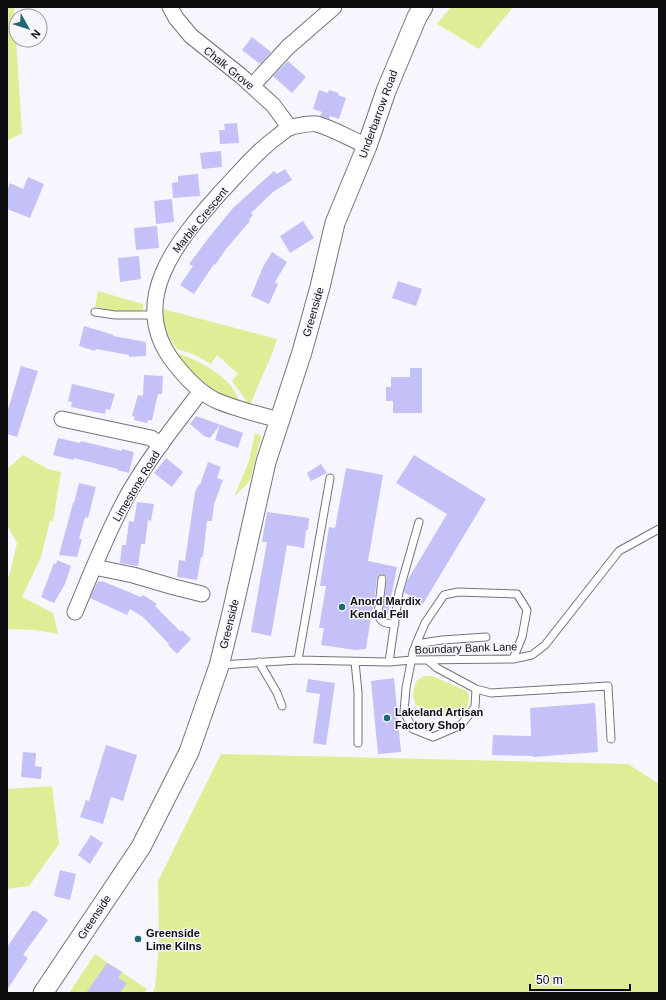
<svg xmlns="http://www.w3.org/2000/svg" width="666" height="1000" font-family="Helvetica,sans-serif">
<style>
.green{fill:#dfed96}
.building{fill:#c3c1f8}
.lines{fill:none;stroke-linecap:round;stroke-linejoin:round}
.service-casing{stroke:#75737b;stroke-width:9}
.minor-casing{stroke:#75737b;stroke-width:17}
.tertiary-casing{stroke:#75737b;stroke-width:21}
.service{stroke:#fff;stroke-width:7}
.minor{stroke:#fff;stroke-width:15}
.tertiary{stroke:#fff;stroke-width:19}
.poi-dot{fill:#1e6774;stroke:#f7f6ff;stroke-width:1.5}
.labels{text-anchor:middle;stroke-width:3;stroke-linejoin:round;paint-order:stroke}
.street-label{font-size:11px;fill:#0e0d10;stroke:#f7f6ff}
.poi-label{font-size:11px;font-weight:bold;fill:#0e0d10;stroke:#f7f6ff;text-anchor:start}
</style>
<rect width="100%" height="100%" fill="#f7f6ff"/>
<path class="green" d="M 7,7 L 14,7 L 22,133 L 7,141 Z
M 451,7 L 513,7 L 479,49 L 437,24 Z
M 98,291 L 143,304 L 143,310 C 128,313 109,312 95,306 Z
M 163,309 L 277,339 C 270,363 258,383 250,406 L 248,406 L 248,403 L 232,381 L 238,374 L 217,355 L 211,364 L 193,354 L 177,349 L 175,347 C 168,335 160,322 163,309 Z
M 180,354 C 200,361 235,379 239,402 L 221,395 L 198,381 L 176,355 Z
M 255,433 L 260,435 L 261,437 L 251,477 L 248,483 L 234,497 L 249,461 Z
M 23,455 L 48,469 L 61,472 L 53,521 L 50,521 L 41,557 L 22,597 L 53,613 L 58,634 L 34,630 L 7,629 L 7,576 L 9,577 L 17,543 L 7,525 L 7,469 Z
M 424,676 L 432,676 L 467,691 C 472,698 467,706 465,713 C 445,722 433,714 416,705 C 411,694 413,690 417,680 Z
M 221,754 L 628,764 L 659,784 L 659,993 L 152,993 L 155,988 L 159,945 L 158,881 Z
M 52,786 L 59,844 L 29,886 L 7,889 L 7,789 Z
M 95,954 L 147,989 L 144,993 L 69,993 Z"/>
<path class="building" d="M 252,37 L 271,52 L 260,64 L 242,50 Z
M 288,61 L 306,77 L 292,93 L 273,76 Z
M 319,90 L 328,93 L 329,90 L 339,93 L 338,95 L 346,98 L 339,119 L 330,116 L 329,119 L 320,116 L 322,112 L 313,109 Z
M 237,123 L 239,143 L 220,144 L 219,130 L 225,130 L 224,124 Z
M 221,151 L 222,167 L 202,169 L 200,153 Z
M 285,169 L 292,180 L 273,192 L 251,213 L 253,215 L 249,220 L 250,221 L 226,249 L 215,265 L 214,264 L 194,294 L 180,285 L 193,266 L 189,264 L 207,240 L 233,208 L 274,171 L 277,174 Z
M 198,174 L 200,196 L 173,198 L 172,183 L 178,182 L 178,176 Z
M 28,177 L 44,184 L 30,218 L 7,209 L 7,191 L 10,183 L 23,189 Z
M 172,199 L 174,222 L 156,224 L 154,201 Z
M 303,221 L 314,238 L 290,253 L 280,236 Z
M 157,226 L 159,248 L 136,250 L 134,228 Z
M 272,252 L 287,262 L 275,282 L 278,284 L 269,304 L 251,296 L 263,267 Z
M 139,256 L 141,279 L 120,282 L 118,258 Z
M 398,281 L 422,289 L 416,306 L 392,298 Z
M 84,326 L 114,335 L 113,336 L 146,342 L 146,356 L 129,357 L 129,355 L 96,349 L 95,351 L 79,346 Z
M 21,366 L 38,371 L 17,437 L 7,434 L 7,413 Z
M 410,368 L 422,368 L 422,413 L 393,413 L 393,401 L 386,401 L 386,387 L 391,387 L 391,377 L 410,377 Z
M 144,375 L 163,376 L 162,394 L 158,394 L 152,420 L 148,420 L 147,423 L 134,420 L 135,417 L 132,416 L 138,395 L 143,396 Z
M 72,384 L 115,394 L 110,410 L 106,409 L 105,414 L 71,407 L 72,402 L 68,401 Z
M 196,416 L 243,433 L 238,448 L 215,440 L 220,425 L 210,438 L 204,436 L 190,424 Z
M 58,438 L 80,443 L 81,441 L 122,451 L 122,449 L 134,452 L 129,473 L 117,470 L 118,469 L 74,458 L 73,460 L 53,455 Z
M 414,455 L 486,499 L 423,604 L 404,592 L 407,581 L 447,514 L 396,483 Z
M 166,458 L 183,472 L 172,487 L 154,473 Z
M 208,462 L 221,467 L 217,478 L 223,480 L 214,504 L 212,521 L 207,521 L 203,557 L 201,557 L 197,580 L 177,577 L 179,560 L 185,561 L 195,492 L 199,484 L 200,485 Z
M 321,464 L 327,473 L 311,481 L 307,473 Z
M 346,468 L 383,475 L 368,561 L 397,567 L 388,614 L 383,613 L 387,577 L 382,574 L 378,576 L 377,578 L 373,611 L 372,610 L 366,649 L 355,650 L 321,645 L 324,628 L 319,628 L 326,586 L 320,586 L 329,527 L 335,528 Z
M 79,483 L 96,487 L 88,518 L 85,517 L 79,539 L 82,539 L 77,557 L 59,555 L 73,503 L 74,503 Z
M 137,502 L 154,504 L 151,521 L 148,520 L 145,544 L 141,544 L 138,566 L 120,563 L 122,545 L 126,545 L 129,521 L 134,522 Z
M 267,512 L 309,518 L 308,530 L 306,530 L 304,548 L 287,545 L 271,636 L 251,632 L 267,542 L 262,542 Z
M 57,560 L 71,566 L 65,584 L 54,603 L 41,597 L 54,563 L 56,564 Z
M 98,581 L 101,582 L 102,581 L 141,597 L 143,595 L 157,604 L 155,606 L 181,632 L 182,630 L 191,639 L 177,654 L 168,645 L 169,644 L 143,617 L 130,609 L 127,615 L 90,598 Z
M 394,678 L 401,752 L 378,754 L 371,681 Z
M 308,679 L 335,683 L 326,745 L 313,743 L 320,694 L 306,692 Z
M 595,703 L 598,752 L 533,757 L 533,756 L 492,755 L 493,735 L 531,736 L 530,708 Z
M 106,745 L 137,755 L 123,801 L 111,797 L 103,824 L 80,817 L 86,800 L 89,801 Z
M 23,752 L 36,753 L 35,766 L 42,767 L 41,779 L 21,777 Z
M 91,835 L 103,843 L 90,864 L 78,855 Z
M 60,870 L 76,874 L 70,900 L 54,896 Z
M 32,911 L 36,911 L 48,920 L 23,955 L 28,958 L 7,990 L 7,947 Z
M 107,963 L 122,972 L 118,978 L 127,983 L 120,993 L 86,993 Z"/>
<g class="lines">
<g class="service-casing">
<path id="service" d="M 95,312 L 115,315 L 155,315
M 382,579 L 378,615 C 382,624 386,623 395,624
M 416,644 L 442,640 L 486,637
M 298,660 L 330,478
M 429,661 L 437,668 L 476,689 L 475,707 L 461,725 L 433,737 L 413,729 L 404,712 L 406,688 L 413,652 L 416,644 L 425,623 L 444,595 L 458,592 L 517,594 L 527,610 L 522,637 L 513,659
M 259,662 L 277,693 L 282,706
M 355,662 L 358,692 L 358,743
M 389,662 L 399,592 L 419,522
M 221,665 L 298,660 L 389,662 L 412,660 L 513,659 L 532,655 L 545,645 L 619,551 L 659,529
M 476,689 L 491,693 L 608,686 L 611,739"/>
</g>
<g class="minor-casing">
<path id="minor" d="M 170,7 L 176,18 L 191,36 L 241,76 L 273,105 L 290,128
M 252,86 L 288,47 L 334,7
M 62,419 L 151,438 L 161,445
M 279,420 C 258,414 235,409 215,400 C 199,392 186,378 175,364 C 125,302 178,240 220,193 C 239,173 256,152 278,136 C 282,133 286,129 291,127 C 296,126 313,123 317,124 C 334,129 351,139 367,146
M 94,567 L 133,575 L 174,587 L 202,594
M 75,612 C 91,574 106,535 126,498 C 147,460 175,425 201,391"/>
</g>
<g class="tertiary-casing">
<path id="tertiary" d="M 43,993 L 141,847 L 189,752 L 219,666 L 232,613 L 266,462 L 302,352 L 320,287 L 335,223 L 367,146 L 386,91 L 417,17 L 423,7"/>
</g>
<use href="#service" class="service"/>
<use href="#minor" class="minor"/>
<use href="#tertiary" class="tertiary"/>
</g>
<g class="poi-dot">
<circle cx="342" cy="607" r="4"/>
<circle cx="387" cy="718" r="4"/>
<circle cx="138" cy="939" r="4"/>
</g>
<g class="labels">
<g class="street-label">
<text transform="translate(229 68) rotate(39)" y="4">Chalk Grove</text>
<text transform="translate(378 114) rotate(-70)" y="4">Underbarrow Road</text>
<text transform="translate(200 220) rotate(-51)" y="4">Marble Crescent</text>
<text transform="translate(313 312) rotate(-74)" y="4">Greenside</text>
<text transform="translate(136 486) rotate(-59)" y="4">Limestone Road</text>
<text transform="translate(229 624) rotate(-76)" y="4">Greenside</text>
<text transform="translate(466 648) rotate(-2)" y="4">Boundary Bank Lane</text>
<text transform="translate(94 917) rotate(-56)" y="4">Greenside</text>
</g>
<g class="poi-label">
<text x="350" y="605">Anord Mardix<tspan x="350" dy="13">Kendal Fell</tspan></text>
<text x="395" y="716">Lakeland Artisan<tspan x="395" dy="13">Factory Shop</tspan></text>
<text x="146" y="937">Greenside<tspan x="146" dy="13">Lime Kilns</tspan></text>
</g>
</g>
<rect width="666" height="1000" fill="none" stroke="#0e0d10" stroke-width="16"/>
<g transform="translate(28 28) rotate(129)"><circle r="19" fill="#f7f6ff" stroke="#9a999f"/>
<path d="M0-3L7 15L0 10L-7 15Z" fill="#1e6774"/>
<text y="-6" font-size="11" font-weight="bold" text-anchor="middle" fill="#0e0d10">N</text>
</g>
<path d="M530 984v6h100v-6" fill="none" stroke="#0e0d10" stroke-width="2"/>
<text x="536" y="984" font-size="12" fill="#0e0d10" stroke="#f7f6ff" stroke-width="3" paint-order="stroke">50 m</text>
</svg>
